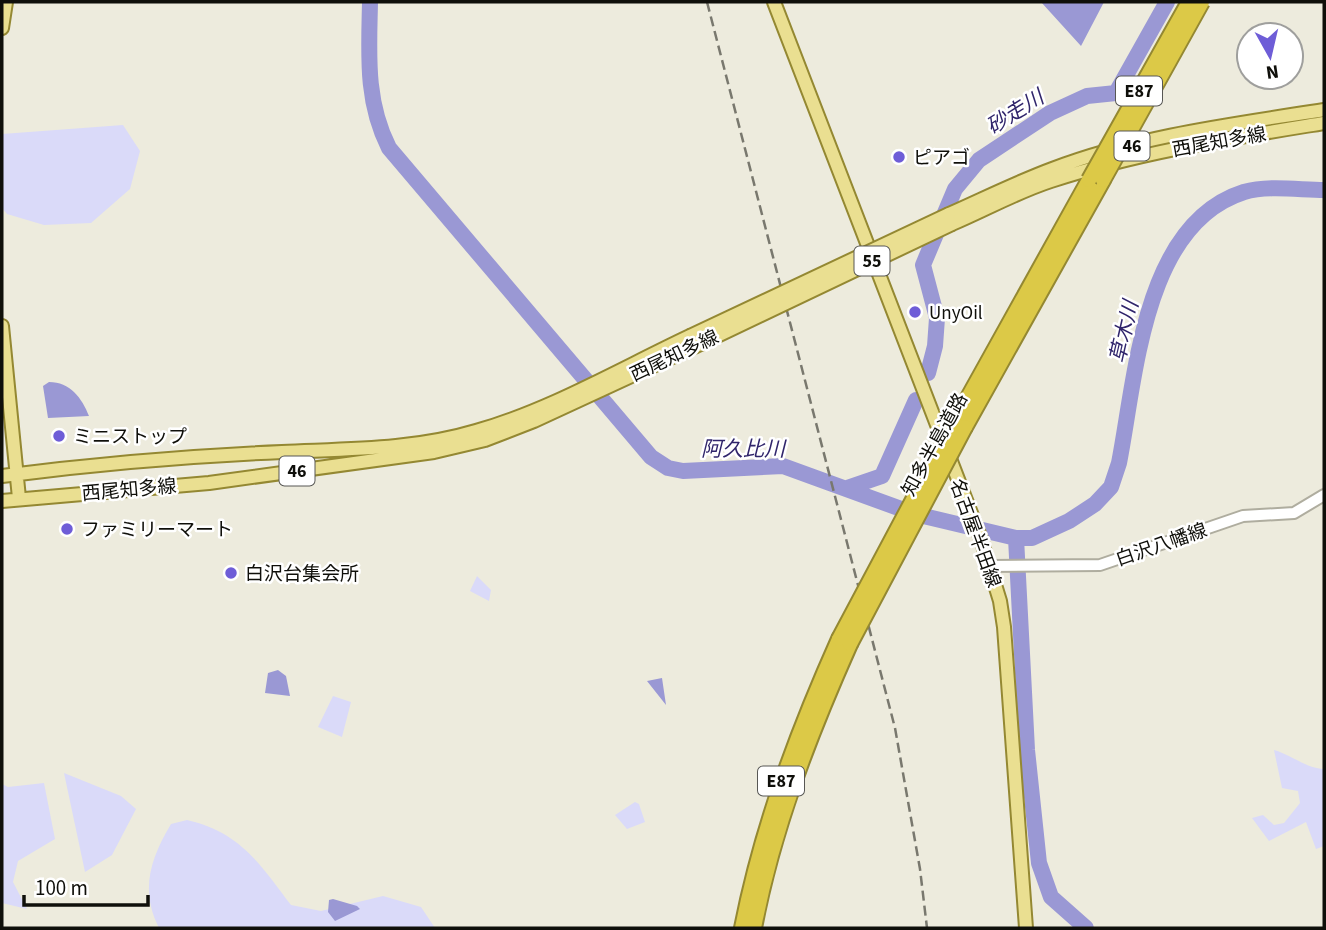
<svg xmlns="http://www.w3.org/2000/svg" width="1326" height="930" font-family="'Source Sans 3','Noto Sans JP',sans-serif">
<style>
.green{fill:#dadaf9}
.water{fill:#9a98d4}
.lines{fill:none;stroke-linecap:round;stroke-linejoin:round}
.river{stroke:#9a98d4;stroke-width:16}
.secondary-casing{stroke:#afad9f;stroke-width:14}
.primary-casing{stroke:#948832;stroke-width:16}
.highway-casing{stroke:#948832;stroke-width:18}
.secondary{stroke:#fff;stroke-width:10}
.primary{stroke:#eadf91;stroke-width:12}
.highway{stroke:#dcc947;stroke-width:14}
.rail{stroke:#79786e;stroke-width:2.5;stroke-dasharray:10 5;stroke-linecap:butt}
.primary-bridge-casing{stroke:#948832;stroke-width:16;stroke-linecap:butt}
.highway-bridge-casing{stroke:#948832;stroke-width:18;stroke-linecap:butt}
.primary-bridge{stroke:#eadf91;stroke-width:12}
.highway-bridge{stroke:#dcc947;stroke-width:14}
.poi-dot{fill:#6e5dd7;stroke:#fff;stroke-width:2.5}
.labels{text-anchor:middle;stroke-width:5;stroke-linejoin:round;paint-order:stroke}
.shield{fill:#fff;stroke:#575754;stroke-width:2}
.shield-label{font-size:18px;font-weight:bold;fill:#0f0f0a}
.street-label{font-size:19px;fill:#0f0f0a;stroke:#fff}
.poi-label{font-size:19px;fill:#0f0f0a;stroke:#fff;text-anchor:start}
.water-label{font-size:21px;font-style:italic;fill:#30256b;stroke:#fff}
</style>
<rect width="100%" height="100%" fill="#edebdd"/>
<path class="green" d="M 123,125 L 140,151 L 130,189 L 91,223 L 44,225 L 7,214 L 2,208 L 2,134 Z
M 477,576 L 491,590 L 489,601 L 470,591 Z
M 333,696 L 351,702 L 342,737 L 318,727 Z
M 1274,750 C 1292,755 1305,768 1324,769 L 1324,846 L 1316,849 L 1306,822 L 1269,841 L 1252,818 L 1263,815 L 1274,825 L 1284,823 L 1300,803 L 1298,791 L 1282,788 Z
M 64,773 L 121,796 L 136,809 L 112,855 L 85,872 Z
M 44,783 L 55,839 L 18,861 L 13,882 L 27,909 L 2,903 L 2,784 L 8,787 Z
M 635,802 L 639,804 L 645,822 L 627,829 L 615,815 Z
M 187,820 C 240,832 260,864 291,905 L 321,911 L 383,896 L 421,907 L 435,928 L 159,928 C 140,891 150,859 171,824 Z"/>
<path class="water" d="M 1041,2 L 1104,2 L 1081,46 Z
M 49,382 C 70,382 82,398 89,416 L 48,418 L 43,386 Z
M 278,670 L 286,676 L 290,696 L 265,693 L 268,673 Z
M 662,678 L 666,705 L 647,681 Z
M 333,899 L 357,906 L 360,909 L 335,921 L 328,912 L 329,900 Z"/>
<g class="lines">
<path class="river" d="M 370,2 C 369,53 365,101 389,148 L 651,457 L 668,468 L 683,471 L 783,466 L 915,514 L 1016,538 L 1032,538 L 1069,521 L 1095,504 L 1111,487 L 1119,463 C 1136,377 1143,224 1244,192 C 1268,185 1300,190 1324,190
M 928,373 L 935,346 L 937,318 L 923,265 L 955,189 L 979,160 L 1050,113 L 1087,96 L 1116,93 L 1167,2
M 847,488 L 882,476 L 916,400
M 1016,538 L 1027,750 L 1039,863 L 1051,897 L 1086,928"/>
<g class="secondary-casing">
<path id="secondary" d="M 990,566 L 1100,565 L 1243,516 L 1294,513 L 1324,495"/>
</g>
<g class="primary-casing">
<path id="primary" d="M 774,2 L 981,539 L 1000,601 L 1004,627 L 1026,928
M 2,28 L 6,2
M 949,214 C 983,199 1017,182 1052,169 C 1138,136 1234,124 1324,110
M 952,224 C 985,210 1017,192 1051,181 C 1140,152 1232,138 1324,123
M 2,326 L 19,498
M 2,476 C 94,464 189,456 282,452 C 347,449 413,450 476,431 C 550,410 620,369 690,336
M 2,501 L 209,483 L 434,452 L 485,440 L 534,421 L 694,347"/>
</g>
<g class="highway-casing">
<path id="highway" d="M 955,421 L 1089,180
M 965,427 L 1103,180
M 742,928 C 762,827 797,733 839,639
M 754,928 C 773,829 809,736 850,644"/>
</g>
<use href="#secondary" class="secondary"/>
<use href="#primary" class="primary"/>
<use href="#highway" class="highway"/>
<path class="rail" d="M 707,2 L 895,728 L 920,869 L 927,928"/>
<g class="primary-bridge-casing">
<path id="primary-bridge" d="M 690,336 L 949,214
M 694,347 L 952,224"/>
</g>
<g class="highway-bridge-casing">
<path id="highway-bridge" d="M 1089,180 L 1189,2
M 1103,180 L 1202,2
M 839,639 L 955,421
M 850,644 L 965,427"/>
</g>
<use href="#primary-bridge" class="primary-bridge"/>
<use href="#highway-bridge" class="highway-bridge"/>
</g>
<g class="poi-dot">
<circle cx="899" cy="157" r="7"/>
<circle cx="915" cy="312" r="7"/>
<circle cx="59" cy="436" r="7"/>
<circle cx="67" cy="529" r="7"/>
<circle cx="231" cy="573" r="7"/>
</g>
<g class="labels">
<g class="shield">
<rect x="1116" y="76.5" width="46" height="29" rx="5"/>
<rect x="1114.5" y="131.5" width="35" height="29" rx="5"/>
<rect x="854.5" y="246.5" width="35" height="29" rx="5"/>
<rect x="279.5" y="456.5" width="35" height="29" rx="5"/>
<rect x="758" y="766.5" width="46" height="29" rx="5"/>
</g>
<g class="shield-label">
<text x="1139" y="97">E87</text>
<text x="1132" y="152">46</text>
<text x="872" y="267">55</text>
<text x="297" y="477">46</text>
<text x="781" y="787">E87</text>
</g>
<g class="street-label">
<text transform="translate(1219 141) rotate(-10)" y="7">西尾知多線</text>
<text transform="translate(674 355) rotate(-25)" y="7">西尾知多線</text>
<text transform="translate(934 444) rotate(-61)" y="7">知多半島道路</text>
<text transform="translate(129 489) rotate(-5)" y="7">西尾知多線</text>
<text transform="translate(976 533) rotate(70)" y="7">名古屋半田線</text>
<text transform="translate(1161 544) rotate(-19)" y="7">白沢八幡線</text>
</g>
<g class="poi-label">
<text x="913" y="164">ピアゴ</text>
<text x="929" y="319">UnyOil</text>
<text x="73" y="443">ミニストップ</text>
<text x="81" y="536">ファミリーマート</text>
<text x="245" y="580">白沢台集会所</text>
</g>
<g class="water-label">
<text transform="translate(1015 112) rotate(-32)" y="7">砂走川</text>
<text transform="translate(1124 332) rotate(-77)" y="7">草木川</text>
<text x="743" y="456">阿久比川</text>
</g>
</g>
<rect width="1326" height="930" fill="none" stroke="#0f0f0a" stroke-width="7"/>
<g transform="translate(1270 56) rotate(172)"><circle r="33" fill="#ffffff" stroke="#9f9f9d" stroke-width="2"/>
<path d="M0-5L12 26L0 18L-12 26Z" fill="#6e5dd7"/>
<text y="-10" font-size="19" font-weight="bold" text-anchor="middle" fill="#0f0f0a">N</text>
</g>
<path d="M24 895v10h124v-10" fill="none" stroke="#0f0f0a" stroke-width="3.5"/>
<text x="35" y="895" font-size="21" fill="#0f0f0a" stroke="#ffffff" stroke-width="5" paint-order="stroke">100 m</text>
</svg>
